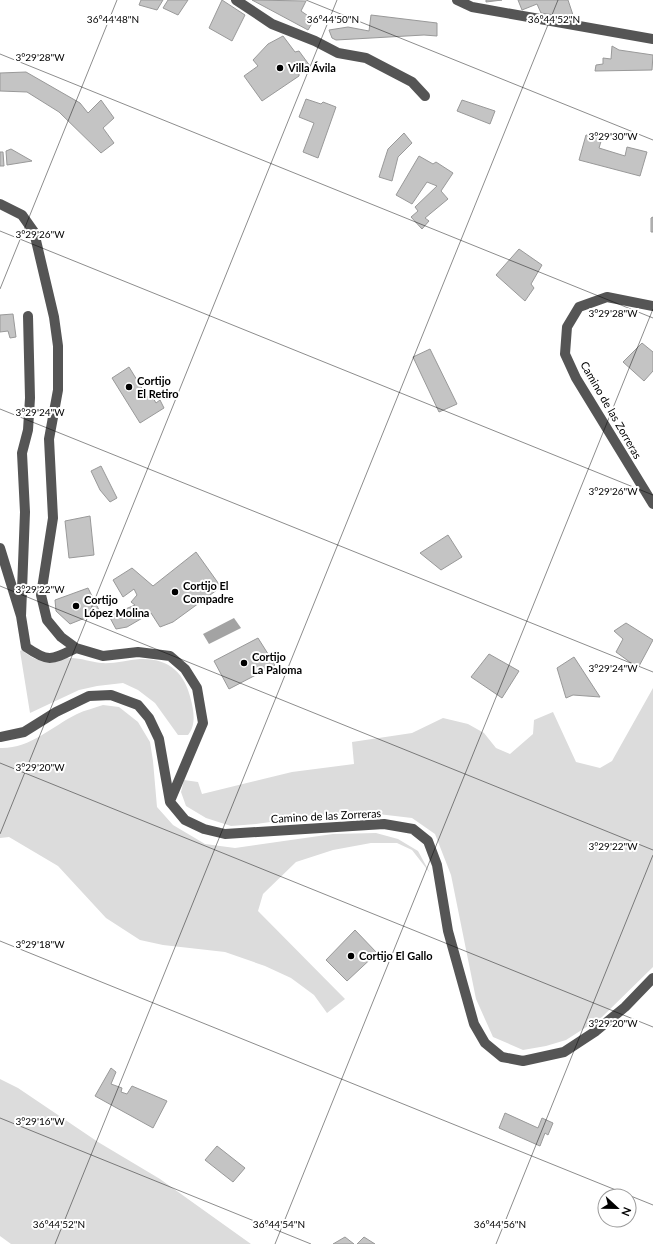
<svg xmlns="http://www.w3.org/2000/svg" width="653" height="1244" font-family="Lato,sans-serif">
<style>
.green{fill:#dcdcdc}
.water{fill:#a3a3a3}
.building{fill:#c4c4c4;stroke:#999}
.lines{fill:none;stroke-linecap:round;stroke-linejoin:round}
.minor{stroke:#555;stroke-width:10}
.ticks{fill:none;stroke:#000;stroke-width:1;stroke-opacity:0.45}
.poi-dot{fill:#000;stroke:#fff;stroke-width:1.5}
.labels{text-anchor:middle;stroke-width:4;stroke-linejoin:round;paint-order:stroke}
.poi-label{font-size:11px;font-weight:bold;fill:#000;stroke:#fff;text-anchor:start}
.street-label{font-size:11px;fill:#000;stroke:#fff}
.ticks-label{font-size:10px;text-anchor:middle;fill:#000;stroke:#fff;stroke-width:4;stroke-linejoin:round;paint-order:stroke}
</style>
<rect width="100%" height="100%" fill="#fff"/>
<path class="green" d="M 22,650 C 42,667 48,659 71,658 C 81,658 91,662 101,663 C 114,664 127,660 140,659 C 169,658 185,673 191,700 C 194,712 196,725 188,735 L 178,735 L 155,703 L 138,690 L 123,683 L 97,686 L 79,690 L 30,713 L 20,651 Z
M 653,688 L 653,967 L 602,1017 L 566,1040 L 546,1046 L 523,1050 L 493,1037 L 476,999 L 451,875 L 435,834 L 412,818 L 378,814 L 321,815 L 256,824 L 231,826 L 206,818 L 186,806 L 181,792 L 184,780 L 198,782 L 202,794 L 292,772 L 354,764 L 352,742 L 412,733 L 443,718 L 468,724 L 484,733 L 496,748 L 510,754 L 533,734 L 534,720 L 553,712 L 576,762 L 600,768 L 612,761 Z
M 103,705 L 119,707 L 138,722 L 150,742 L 153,761 L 157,807 L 173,825 L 205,844 L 235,848 L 333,834 L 376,833 L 398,839 L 418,851 L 430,873 L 412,850 L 397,843 L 371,843 L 333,850 L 296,862 L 263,894 L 258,911 L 345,999 L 327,1013 L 314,995 L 291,978 L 265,966 L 225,952 L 163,945 L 140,940 L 106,918 L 58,866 L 9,837 L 0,838 L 0,748 C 30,749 51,727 77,714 C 85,710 95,708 103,705 Z
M 0,1079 L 18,1088 L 98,1142 L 160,1179 L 251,1244 L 11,1244 L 0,1236 Z"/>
<path class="water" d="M 234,618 L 241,628 L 209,644 L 203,634 Z"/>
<path class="building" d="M 141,0 L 163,0 L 157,10 L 139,5 Z
M 168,0 L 188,0 L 178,15 L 163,8 Z
M 222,0 L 245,15 L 232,41 L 209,28 Z
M 252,0 L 306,1 L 301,11 L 314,20 L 308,30 Z
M 486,0 L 502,0 L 486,2 Z
M 518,0 L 568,0 L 574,18 L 541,13 L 537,4 L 522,10 Z
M 371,15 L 437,23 L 437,36 L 424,35 L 336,40 L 332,38 L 329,30 L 348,27 L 369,31 Z
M 283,36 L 295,52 L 299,51 L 310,66 L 299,71 L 299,76 L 262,101 L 244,76 L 258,66 L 253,60 L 268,44 Z
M 612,46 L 619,50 L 653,55 L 652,70 L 595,71 L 596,65 L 603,64 L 603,58 L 611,59 Z
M 26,72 L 80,103 L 88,113 L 101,100 L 114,118 L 103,128 L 114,143 L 101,153 L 59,112 L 27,92 L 0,91 L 0,73 Z
M 306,99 L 321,104 L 323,102 L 336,107 L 318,158 L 303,152 L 314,123 L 299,117 Z
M 462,100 L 495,111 L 490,124 L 457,111 Z
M 404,133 L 412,143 L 398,157 L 392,181 L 379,177 L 388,149 Z
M 586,135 L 602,138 L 599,148 L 625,156 L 627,147 L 647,152 L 640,176 L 579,160 Z
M 11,149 L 32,161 L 7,165 L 6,151 Z
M 0,152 L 3,152 L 4,166 L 0,166 Z
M 419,156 L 433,164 L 436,162 L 453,173 L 441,191 L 448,199 L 425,218 L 429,221 L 422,229 L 411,217 L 418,211 L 415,207 L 437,186 L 427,182 L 412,204 L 396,195 Z
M 653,217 L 653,232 L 651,232 L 651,218 Z
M 519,249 L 542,265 L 531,284 L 534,288 L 525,301 L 496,275 Z
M 13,314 L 16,337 L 10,338 L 8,331 L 0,332 L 0,315 Z
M 642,343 L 653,352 L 653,371 L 644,381 L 623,362 Z
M 430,349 L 457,404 L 439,412 L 413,357 Z
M 129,367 L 148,398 L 152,396 L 156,403 L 160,400 L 164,408 L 140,423 L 112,378 Z
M 101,466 L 117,498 L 110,502 L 100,490 L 91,471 Z
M 90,516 L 94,555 L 69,558 L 65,521 Z
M 448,535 L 462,557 L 441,570 L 420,553 Z
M 196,552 L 221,587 L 173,622 L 160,627 L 151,613 L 127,627 L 116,629 L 109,616 L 135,605 L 131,602 L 137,595 L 134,589 L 123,597 L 113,580 L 132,568 L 153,586 Z
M 88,588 L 100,612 L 70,624 L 56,611 L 55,600 Z
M 626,623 L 653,640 L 638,668 L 616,652 L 623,639 L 614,631 Z
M 258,638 L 275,665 L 229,689 L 214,661 Z
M 489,654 L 519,671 L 502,698 L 471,677 Z
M 574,657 L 600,697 L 573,695 L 566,698 L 557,668 Z
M 355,930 L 377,953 L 347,981 L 326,960 Z
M 111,1068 L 116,1072 L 111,1084 L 122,1088 L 121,1092 L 127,1094 L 132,1086 L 167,1101 L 153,1128 L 95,1096 Z
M 505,1113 L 538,1128 L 542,1118 L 553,1123 L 548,1135 L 545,1133 L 540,1146 L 499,1128 Z
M 217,1146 L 245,1168 L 233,1182 L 205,1160 Z
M 345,1237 L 354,1244 L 333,1244 Z
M 364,1237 L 375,1244 L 357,1244 Z"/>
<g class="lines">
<path class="minor" d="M 236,0 L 272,24 L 315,41 L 338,53 L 366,58 L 412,82 L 425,96
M 457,0 L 472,7 L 653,39
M 0,204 L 22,215 L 34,232 L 54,317 L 58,346 L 58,390 L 49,439 L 53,518 L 41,595 L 47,620 L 61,637 L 76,648 L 103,656 L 138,652 L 170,656 L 185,669 L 197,688 L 203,723 L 170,801
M 653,306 L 607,297 L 579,307 L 567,327 L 565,354 L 576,378 L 653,504
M 0,548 L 21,616 L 26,647 C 49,663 52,660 76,648
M 21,616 L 25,512 L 22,453 L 28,430 L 30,398 L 28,316
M 0,737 L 24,732 L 56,712 L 89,696 L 111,695 L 138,705 L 149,718 L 159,739 L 170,802 L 185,820 L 204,829 L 225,834 L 384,824 L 413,829 L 428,841 L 437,865 L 448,931 L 474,1024 L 485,1043 L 502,1057 L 523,1061 L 564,1052 L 596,1031 L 625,1007 L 653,978"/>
</g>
<path class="ticks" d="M 306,0 L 653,140M 0,54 L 653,318M 0,231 L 653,495M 0,289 L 117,0M 0,409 L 653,672M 0,586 L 653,850M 0,763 L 653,1027M 0,834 L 337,0M 0,941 L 653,1205M 0,1118 L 311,1244M 55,1244 L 558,0M 275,1244 L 653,309M 496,1244 L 653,855"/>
<g class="poi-dot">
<circle cx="280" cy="68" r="4"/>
<circle cx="129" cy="387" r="4"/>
<circle cx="175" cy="592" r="4"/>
<circle cx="76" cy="606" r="4"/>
<circle cx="244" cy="663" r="4"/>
<circle cx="351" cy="956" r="4"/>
</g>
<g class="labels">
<g class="poi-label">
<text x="288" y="72">Villa Ávila</text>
<text x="137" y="385">Cortijo<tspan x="137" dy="13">El Retiro</tspan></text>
<text x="183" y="590">Cortijo El<tspan x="183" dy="13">Compadre</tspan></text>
<text x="84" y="604">Cortijo<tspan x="84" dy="13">López Molina</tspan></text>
<text x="252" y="661">Cortijo<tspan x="252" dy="13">La Paloma</tspan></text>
<text x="359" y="960">Cortijo El Gallo</text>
</g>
<g class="street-label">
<text transform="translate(611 410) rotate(60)" y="4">Camino de las Zorreras</text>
<text transform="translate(326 816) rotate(-3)" y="4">Camino de las Zorreras</text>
</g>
</g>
<g class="ticks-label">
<text x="113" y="23">36°44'48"N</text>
<text x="333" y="23">36°44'50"N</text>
<text x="554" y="23">36°44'52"N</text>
<text x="40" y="61">3°29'28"W</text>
<text x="613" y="140">3°29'30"W</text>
<text x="40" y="238">3°29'26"W</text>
<text x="613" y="317">3°29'28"W</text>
<text x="40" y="416">3°29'24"W</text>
<text x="613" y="495">3°29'26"W</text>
<text x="40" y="593">3°29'22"W</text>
<text x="613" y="672">3°29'24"W</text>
<text x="40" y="771">3°29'20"W</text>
<text x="613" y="850">3°29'22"W</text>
<text x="40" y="948">3°29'18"W</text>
<text x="613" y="1027">3°29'20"W</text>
<text x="40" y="1125">3°29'16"W</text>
<text x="59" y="1228">36°44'52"N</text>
<text x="279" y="1228">36°44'54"N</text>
<text x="500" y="1228">36°44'56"N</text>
</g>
<g transform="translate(617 1208) rotate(112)"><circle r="19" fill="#ffffff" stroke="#999999"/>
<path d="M0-3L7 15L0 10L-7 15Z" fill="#000000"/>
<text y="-6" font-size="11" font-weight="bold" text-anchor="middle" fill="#000000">N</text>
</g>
</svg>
